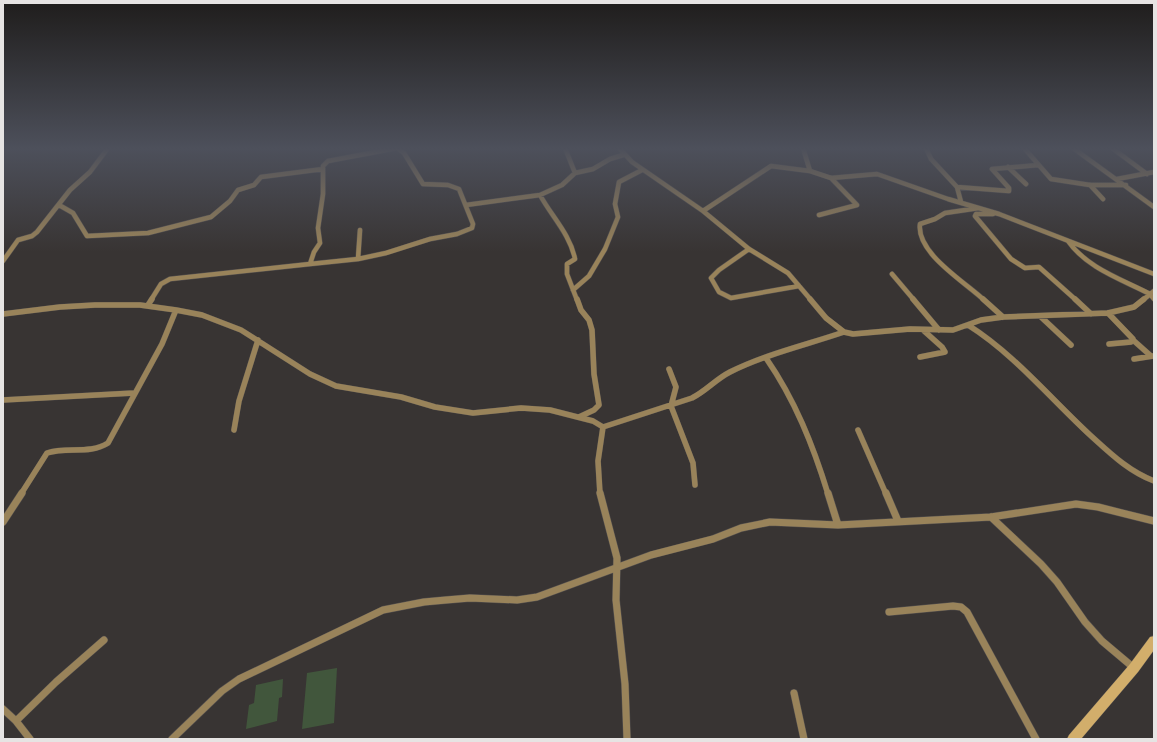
<svg xmlns="http://www.w3.org/2000/svg" width="1157" height="742" font-family="'Noto Sans',sans-serif">
<style>
.green{fill:#41563c}
.lines{fill:none;stroke-linecap:round;stroke-linejoin:round}
.street-far2-casing{stroke:#54504f;stroke-width:5.5}
.street-far1-casing{stroke:#54504f;stroke-width:6}
.street-casing{stroke:#54504f;stroke-width:8}
.secondary-casing{stroke:#54504f;stroke-width:1}
.street-far2{stroke:#99835a;stroke-width:4.5}
.street-far1{stroke:#99835a;stroke-width:5.5}
.street{stroke:#99835a;stroke-width:7}
.secondary{fill:#d2ae6b;fill-rule:evenodd}
</style>
<rect width="100%" height="100%" fill="#383433"/>
<path class="green" d="M 337,668 L 334,723 L 302,729 L 307,673 Z
M 283,679 L 282,697 L 279,698 L 277,721 L 246,729 L 249,705 L 254,703 L 256,685 Z"/>
<g class="lines">
<g class="street-far2-casing">
<path id="street-far2" d="M 397,148 L 404,153 L 423,184 L 448,185 L 459,189 L 473,224 L 472,228 L 457,234 L 430,239 L 386,253 L 358,259 L 310,264 L 314,252 L 320,243 L 318,228 L 323,194 L 323,166 L 328,161 Z
M 565,148 L 575,173
M 619,148 L 632,162 L 703,211 L 749,249 L 788,273 L 811,300
M 803,148 L 810,171
M 926,148 L 931,159 L 957,187 L 961,202
M 1024,148 L 1051,179 L 1090,185 L 1126,185
M 1073,148 L 1154,207
M 1112,148 L 1147,174
M 1008,167 L 1026,184
M 1117,179 L 1154,172
M 1090,185 L 1103,199
M 957,187 L 1009,191 L 1009,188 L 992,169 L 1038,165
M 540,195 C 552,217 570,234 575,259 L 567,264 L 567,274 L 577,300
M 59,205 L 73,213 L 87,236 L 148,233 L 211,217 L 230,201 L 238,190 L 254,185 L 261,177 L 323,169
M 466,205 L 540,195 L 562,185 L 575,173 L 593,169 L 610,159 L 623,155
M 979,208 L 945,213 L 935,219 L 920,224 C 916,253 965,282 984,300
M 703,211 L 771,166 L 810,171 L 831,178 L 877,174 L 948,199 L 999,214 L 1154,274
M 993,214 L 976,214 L 975,216 L 1011,259 L 1025,268 L 1039,267 L 1076,300
M 819,215 L 857,205 L 831,178
M 1068,241 C 1087,268 1121,279 1150,294 L 1154,299
M 749,249 L 719,270 L 711,278 L 719,292 L 731,298 L 799,286
M 358,259 L 360,230
M 3,261 L 18,240 L 32,236 L 37,232 L 70,190 L 90,172 L 108,148
M 892,274 L 914,300
M 573,290 L 589,276 L 605,249 L 618,217 L 615,204 L 619,182 L 642,170
M 151,300 L 161,284 L 170,279 L 310,264
M 1143,300 L 1154,291"/>
</g>
<g class="street-far1-casing">
<path id="street-far1" d="M 577,299 L 581,310 L 589,320 L 592,330 L 594,374 L 599,405 L 594,410 L 579,417
M 810,299 L 826,318 L 844,332
M 913,299 L 939,330
M 983,299 L 1003,317
M 1075,299 L 1091,314
M 148,305 L 152,299
M 1108,313 L 1133,339 L 1131,342 L 1109,344
M 3,314 L 60,307 L 95,305 L 140,305 L 176,310 L 202,315 L 241,330 L 310,374 L 336,386 L 401,397 L 435,407 L 473,413 L 521,408 L 550,410 L 593,421 L 603,427
M 1040,316 L 1071,345
M 968,325 C 1014,354 1050,398 1090,435 C 1110,453 1128,471 1154,481
M 1133,340 L 1151,356
M 920,357 L 945,352 L 942,347 L 923,330
M 766,358 C 795,400 813,445 828,494
M 1134,359 L 1153,356
M 669,369 L 676,387 L 671,406 L 693,463 L 695,485
M 3,400 L 134,393
M 234,430 L 239,401 L 258,340
M 858,430 L 886,494
M 21,494 L 47,453 C 67,446 89,455 108,443 L 162,344 L 176,310
M 600,494 L 598,461 L 603,427 L 692,398 C 706,391 716,379 730,372 C 766,354 806,345 844,332 L 853,334 L 910,329 L 953,330 L 981,320 L 1003,317 L 1108,313 L 1134,307 L 1144,299"/>
</g>
<g class="street-casing">
<path id="street" d="M 600,493 L 617,558 L 616,600 L 625,684 L 627,739
M 828,493 L 838,525
M 886,493 L 898,521
M 991,517 L 1041,564 L 1057,582 L 1085,622 L 1102,641 L 1134,668
M 3,522 L 22,493
M 889,612 L 953,606 L 961,607 L 967,612 L 1036,739
M 794,693 L 804,739
M 3,709 L 16,721 L 30,739
M 16,721 L 56,682 L 104,640
M 172,739 L 222,691 L 239,679 L 383,610 L 424,602 L 446,600 L 470,598 L 517,600 L 537,597 L 651,555 L 713,539 L 741,528 L 770,522 L 838,525 L 991,517 L 1076,504 L 1098,507 L 1154,521"/>
</g>
<g class="secondary-casing">
<path id="secondary" d="M 1154,636 L 1154,650 L 1138,672 L 1081,739 L 1067,739 L 1069,735 L 1130,664 L 1150,637 Z"/>
</g>
<use href="#street-far2" class="street-far2"/>
<use href="#street-far1" class="street-far1"/>
<use href="#street" class="street"/>
<use href="#secondary" class="secondary"/>
</g>
<linearGradient id="sky" x2="0" y2="1"><stop stop-color="#1f1d1c"/><stop offset="0.59" stop-color="#4d505b"/><stop offset="1" stop-color="#4d505b" stop-opacity="0"/></linearGradient>
<rect width="1157" height="252" fill="url(#sky)"/>
<rect width="1157" height="742" fill="none" stroke="#e6e4e3" stroke-width="8"/>
</svg>
